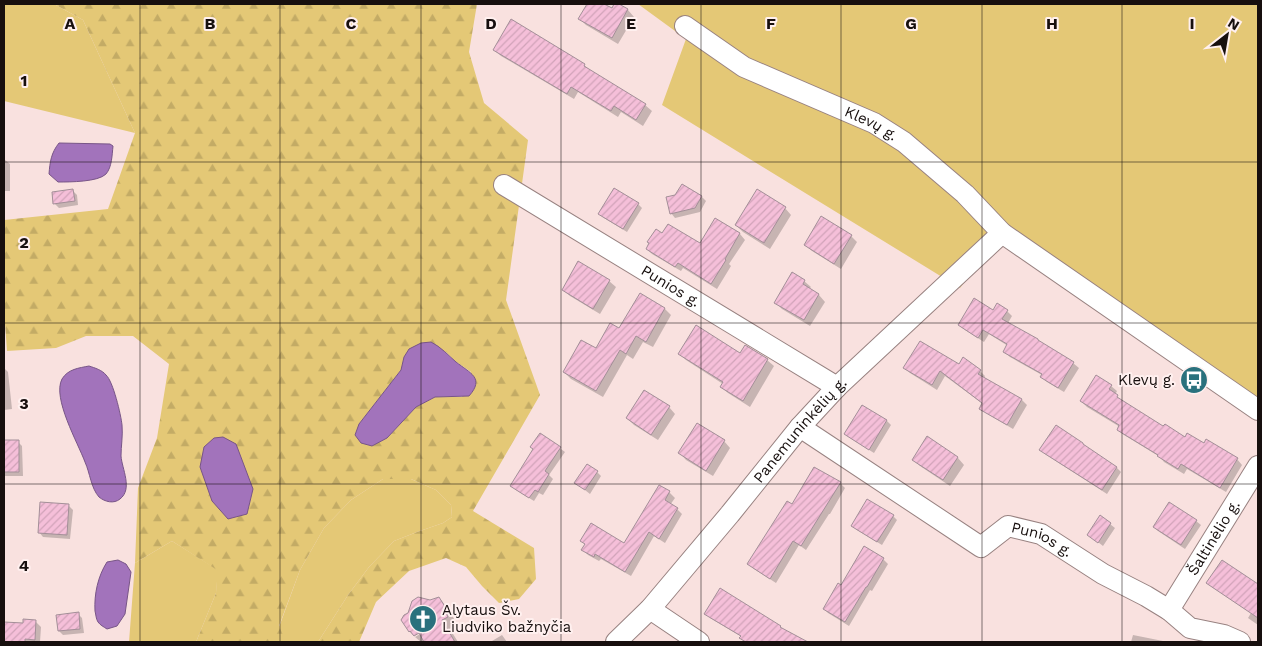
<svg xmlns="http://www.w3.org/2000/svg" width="1262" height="646" font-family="'Work Sans',sans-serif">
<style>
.green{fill:#e4c876}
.forest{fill:url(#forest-firs);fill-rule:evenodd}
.water{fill:#a273bb;stroke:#785587}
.shadow{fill:#0003}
.building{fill:url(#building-hatch);stroke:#a38f98}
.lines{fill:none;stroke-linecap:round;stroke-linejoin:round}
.minor-casing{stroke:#988281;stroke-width:22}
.minor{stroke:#fff;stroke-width:20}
.grid{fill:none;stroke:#170f0e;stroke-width:1;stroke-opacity:0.55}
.labels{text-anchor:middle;stroke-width:4;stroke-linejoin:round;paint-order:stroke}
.street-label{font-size:15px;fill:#170f0e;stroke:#fff0ef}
.poi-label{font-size:15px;fill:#170f0e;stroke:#fff0ef;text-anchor:end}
.grid-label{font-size:16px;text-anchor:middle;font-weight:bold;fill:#170f0e;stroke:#fff0ef;stroke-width:4;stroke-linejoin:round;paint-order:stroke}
</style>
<defs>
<pattern id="forest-firs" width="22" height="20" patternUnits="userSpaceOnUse" patternTransform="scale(1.25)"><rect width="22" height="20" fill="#e4c876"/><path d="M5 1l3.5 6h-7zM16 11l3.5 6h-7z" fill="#c3ab65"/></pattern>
<pattern id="building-hatch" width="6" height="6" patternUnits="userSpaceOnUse" patternTransform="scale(1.25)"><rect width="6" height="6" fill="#f5bfd9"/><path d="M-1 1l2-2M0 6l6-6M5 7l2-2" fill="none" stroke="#d1a3b9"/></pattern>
</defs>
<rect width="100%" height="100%" fill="#f9e1df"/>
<path class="green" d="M 4,4 L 54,4 L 83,20 L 135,133 L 4,101 Z
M 638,4 L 1258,4 L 1258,410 L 1002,233 L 960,288 L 662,105 L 686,39 Z
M 383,479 L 411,479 L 436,490 L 451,505 L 452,517 L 443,523 L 417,532 L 394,541 L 369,567 L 348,595 L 318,642 L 285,642 L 279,627 L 300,570 L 324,528 L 351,500 Z
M 172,541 L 218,570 L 216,593 L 196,642 L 129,642 L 135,563 Z"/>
<path class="forest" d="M 54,4 L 477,4 L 469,52 L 484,103 L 528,140 L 506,300 L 540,395 L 473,511 L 534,548 L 536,579 L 519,599 L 499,603 L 482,586 L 466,567 L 446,558 L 409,571 L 376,602 L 359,642 L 318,642 L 348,595 L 369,567 L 394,541 L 417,532 L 443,523 L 452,517 L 451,505 L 436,490 L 411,479 L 383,479 L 351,500 L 324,528 L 300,570 L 279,626 L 286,642 L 196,642 L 216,593 L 217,570 L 172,541 L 135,563 L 138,488 L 157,438 L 169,364 L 133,336 L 86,336 L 56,348 L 7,351 L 4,310 L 4,220 L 108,209 L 135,133 L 83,20 ZM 446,352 L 455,361 L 471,372 L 462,397 L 435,397 L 416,407 L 387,438 L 359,424 L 401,370 Z"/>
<path class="water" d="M 59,143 L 110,144 L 113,146 C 112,155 112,167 106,174 C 98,182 70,182 58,182 L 49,174 C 50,162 51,153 59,143 Z
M 431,342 C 441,347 448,355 456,362 C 470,373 485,378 469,396 L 435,397 L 416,407 L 387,438 L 372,446 L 361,443 L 355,435 L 359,424 L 401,370 L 404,357 L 409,349 L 421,343 Z
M 89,366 C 95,368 102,370 106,375 C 113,381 121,415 122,425 C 123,436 121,446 121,456 C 122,469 133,489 120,499 C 114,504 105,502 99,497 C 91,488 90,473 85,462 C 78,443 52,398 62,379 C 68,369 79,368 89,366 Z
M 223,437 L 236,444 L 253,489 L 247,514 L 228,519 L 212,501 L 200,467 L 204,447 L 214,438 Z
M 118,560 L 126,564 L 131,572 L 125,614 L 117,626 L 107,629 C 104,627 100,625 98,622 C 96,619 96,615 95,611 C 94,594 98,576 107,562 Z"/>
<path class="shadow" d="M 588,4 L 602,4 L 612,10 L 617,4 L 628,10 L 634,17 L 618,44 L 586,25 L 580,19 Z
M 494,50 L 584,65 L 591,71 L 645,105 L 652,111 L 643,126 L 621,112 L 618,117 L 578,92 L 574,99 L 501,56 Z
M 4,160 L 5,160 L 10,164 L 10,191 L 4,191 Z
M 682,185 L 702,197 L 706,201 L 700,212 L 675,218 L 671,213 L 676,196 Z
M 73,191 L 77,195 L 78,205 L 59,208 L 54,203 Z
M 638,204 L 642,208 L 627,232 L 604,218 L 600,214 Z
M 785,208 L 791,215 L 770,249 L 743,232 L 736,225 Z
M 716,219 L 740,234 L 745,240 L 729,264 L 731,266 L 717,289 L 683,268 L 681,271 L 652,254 L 647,249 L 650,244 L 663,234 L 700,245 Z
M 851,236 L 857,242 L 841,269 L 812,251 L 805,245 Z
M 609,281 L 616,287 L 600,314 L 570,296 L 563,290 Z
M 804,281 L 811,287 L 809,289 L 819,295 L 825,302 L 810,326 L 782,309 L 776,303 Z
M 640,295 L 665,309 L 671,315 L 653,347 L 643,342 L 633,359 L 627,355 L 603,397 L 571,379 L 564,372 L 596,350 L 620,330 Z
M 1007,311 L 1012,316 L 1008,323 L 1073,363 L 1079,368 L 1064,392 L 1047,382 L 1042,377 L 1042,375 L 1010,357 L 1004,352 L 1008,346 L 989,334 L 984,342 L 965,330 L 959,325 L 993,312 Z
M 679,353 L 740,355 L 767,360 L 774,366 L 750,407 L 728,393 L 721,387 L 723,384 L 686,360 Z
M 959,365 L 980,371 L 985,376 L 984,378 L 1022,400 L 1027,405 L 1013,429 L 986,413 L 981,408 L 983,404 L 945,376 L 937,390 L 910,373 L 905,368 Z
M 4,368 L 8,372 L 12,409 L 4,410 Z
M 1111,386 L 1117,391 L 1115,395 L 1123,402 L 1164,428 L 1185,439 L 1204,445 L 1237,459 L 1242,465 L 1226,492 L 1187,469 L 1184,474 L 1164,462 L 1160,457 L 1124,435 L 1118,429 L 1120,427 L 1087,407 L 1081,401 Z
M 862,406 L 887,421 L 891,425 L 874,453 L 850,438 L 845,434 Z
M 669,407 L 675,414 L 658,440 L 634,425 L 627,418 Z
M 541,434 L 565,452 L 549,475 L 553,479 L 543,495 L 539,493 L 534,501 L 516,490 Z
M 928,438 L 958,458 L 964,465 L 950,486 L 920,466 L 913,460 Z
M 724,441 L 730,448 L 713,476 L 686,460 L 680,453 Z
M 4,442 L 18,442 L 22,446 L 23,476 L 4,476 Z
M 1087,448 L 1117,468 L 1121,472 L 1107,494 L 1045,454 L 1041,450 Z
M 597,472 L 601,476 L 590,494 L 576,483 Z
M 840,483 L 845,488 L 830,514 L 829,514 L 806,550 L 799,545 L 776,583 L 754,569 L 749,564 L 793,505 Z
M 660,486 L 669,492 L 675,498 L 670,505 L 677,509 L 682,514 L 665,543 L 654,536 L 631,576 L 601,559 L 599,561 L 588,555 L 583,550 L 586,545 L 582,541 L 624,544 Z
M 1169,503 L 1196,521 L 1201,525 L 1185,549 L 1158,531 L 1154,527 Z
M 68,505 L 73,510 L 70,539 L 43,537 L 39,532 Z
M 893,516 L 897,520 L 882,545 L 857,530 L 853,526 Z
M 1101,517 L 1115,528 L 1103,546 L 1089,535 Z
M 864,548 L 883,559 L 888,564 L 872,591 L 870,590 L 849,626 L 828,613 L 824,609 L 841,587 Z
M 1208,583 L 1253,587 L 1258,590 L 1258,625 L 1248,618 L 1251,613 L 1212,587 Z
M 439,598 L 447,607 L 454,619 L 452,620 L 455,626 L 450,629 L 458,642 L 421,642 L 415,637 L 425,631 L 424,629 L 413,635 L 410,632 L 403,620 L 430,601 Z
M 78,614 L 82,618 L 84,633 L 63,635 L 59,631 Z
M 710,618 L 780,627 L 783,630 L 805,642 L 745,642 L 741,638 L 742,637 Z
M 35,621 L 41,627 L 40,642 L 4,642 L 4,623 L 25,624 Z
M 502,635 L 507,642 L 493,642 L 492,641 Z
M 1133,635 L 1163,641 L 1164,642 L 1131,642 Z"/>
<path class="building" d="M 587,4 L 604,4 L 612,8 L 614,4 L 619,4 L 628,9 L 612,38 L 578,19 Z
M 511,19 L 585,64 L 584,66 L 646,104 L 636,120 L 614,106 L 611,111 L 571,87 L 567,94 L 493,50 Z
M 682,184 L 702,196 L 695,208 L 670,214 L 666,197 L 675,195 Z
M 614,188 L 639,203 L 623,229 L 598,214 Z
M 73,189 L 75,201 L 53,204 L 52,192 Z
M 757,189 L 786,207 L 764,243 L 735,225 Z
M 821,216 L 852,235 L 834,264 L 804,245 Z
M 715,218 L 740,233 L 725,259 L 726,260 L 711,284 L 678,263 L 675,267 L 646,249 L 649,243 L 647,242 L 656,229 L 662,233 L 668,224 L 700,243 Z
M 578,261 L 610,280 L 593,309 L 562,290 Z
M 792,272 L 805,280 L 803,284 L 819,294 L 804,320 L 774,303 Z
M 640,293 L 665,308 L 646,342 L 636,336 L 626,354 L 620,350 L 596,391 L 563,372 L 581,340 L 596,348 L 610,323 L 619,328 Z
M 974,298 L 993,310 L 997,303 L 1008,310 L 1002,319 L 1038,339 L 1038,340 L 1074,362 L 1058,388 L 1040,377 L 1042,374 L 1003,352 L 1007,344 L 983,330 L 978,338 L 958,325 Z
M 696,325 L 740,353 L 745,345 L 768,359 L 743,401 L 720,387 L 723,382 L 678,354 Z
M 920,341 L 959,364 L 963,357 L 981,370 L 978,374 L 1022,399 L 1007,425 L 979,409 L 982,403 L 940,371 L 932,385 L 903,368 Z
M 1096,375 L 1112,385 L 1109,389 L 1118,395 L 1117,397 L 1163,426 L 1165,424 L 1185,437 L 1187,433 L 1204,443 L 1206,439 L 1238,458 L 1220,488 L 1181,464 L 1178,469 L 1157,456 L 1158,455 L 1117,430 L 1119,425 L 1080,401 Z
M 644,390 L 670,406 L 651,435 L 626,418 Z
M 862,405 L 887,420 L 869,450 L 844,434 Z
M 697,423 L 725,440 L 706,471 L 678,453 Z
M 1056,425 L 1083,443 L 1083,444 L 1117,467 L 1102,490 L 1039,450 Z
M 540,433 L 561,447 L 545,471 L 549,474 L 538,492 L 535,490 L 529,498 L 510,486 L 533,449 L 530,447 Z
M 927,436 L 958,457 L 943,480 L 912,460 Z
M 4,440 L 19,440 L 19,472 L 4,472 Z
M 587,464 L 598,471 L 585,490 L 574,483 Z
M 814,467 L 841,482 L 801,546 L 793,541 L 770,579 L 747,564 L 787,501 L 792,504 Z
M 659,485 L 670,491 L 665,500 L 678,508 L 659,539 L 649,532 L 625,572 L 595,554 L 594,557 L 581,550 L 585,544 L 580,541 L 591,523 L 624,543 Z
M 867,499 L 894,515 L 877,542 L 851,526 Z
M 40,502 L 69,504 L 67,535 L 38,533 Z
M 1169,502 L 1197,520 L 1181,545 L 1153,527 Z
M 1100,515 L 1111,523 L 1098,543 L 1087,535 Z
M 864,546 L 884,558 L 867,587 L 866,587 L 845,622 L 823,609 L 838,583 L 841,585 Z
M 1222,560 L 1258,584 L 1258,618 L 1206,583 Z
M 720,588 L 781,626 L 780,627 L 808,642 L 746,642 L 739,638 L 741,636 L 704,614 Z
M 418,597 L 430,600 L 439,597 L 447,610 L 445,611 L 448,617 L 442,620 L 455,642 L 424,642 L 419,633 L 414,636 L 410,631 L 409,632 L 401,620 L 404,615 L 408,613 L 412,601 Z
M 79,612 L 80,629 L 58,631 L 56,615 Z
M 23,619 L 36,620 L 35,640 L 25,639 L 25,642 L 4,642 L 4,622 L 23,623 Z"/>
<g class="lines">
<g class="minor-casing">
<g id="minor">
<path id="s1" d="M 685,26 L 744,67 L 874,123 L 904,142 L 965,194 L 1002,233 L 1258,410"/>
<path id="s2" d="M 504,185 L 837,387"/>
<path id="s3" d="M 800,427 L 981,547 L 1008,526 L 1041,534 L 1103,574 L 1146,596 L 1169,610 L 1190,628 L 1224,635 L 1240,642"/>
<path d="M 650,609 L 699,642"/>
<path id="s4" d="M 1169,610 L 1258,466"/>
<path id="s5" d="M 616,642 L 650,609 L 730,514 L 800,427 L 837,387 L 1002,233"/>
</g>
</g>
<use href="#minor" class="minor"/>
</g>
<path class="grid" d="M 140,4 L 140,642M 280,4 L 280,642M 421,4 L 421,642M 561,4 L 561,642M 701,4 L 701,642M 841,4 L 841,642M 982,4 L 982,642M 1122,4 L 1122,642M 4,162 L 1258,162M 4,323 L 1258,323M 4,484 L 1258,484"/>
<defs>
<g id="bus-disc" transform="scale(1.4375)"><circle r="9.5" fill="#2a717d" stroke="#fff0ef"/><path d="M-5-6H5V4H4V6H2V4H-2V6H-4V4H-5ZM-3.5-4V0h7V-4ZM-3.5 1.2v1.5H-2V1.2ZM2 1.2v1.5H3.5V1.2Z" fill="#fff"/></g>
<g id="church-disc" transform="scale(1.4375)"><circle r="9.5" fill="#2a717d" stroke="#fff0ef"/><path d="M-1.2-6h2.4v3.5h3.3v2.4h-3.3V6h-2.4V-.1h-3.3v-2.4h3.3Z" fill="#fff"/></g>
</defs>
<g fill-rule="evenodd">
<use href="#bus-disc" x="1194" y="380"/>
<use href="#church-disc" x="423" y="619"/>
</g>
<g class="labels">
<g class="street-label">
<text dy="5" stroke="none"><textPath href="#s1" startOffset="211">Klevų g.</textPath></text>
<text dy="5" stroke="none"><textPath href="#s2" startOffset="195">Punios g.</textPath></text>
<text dy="5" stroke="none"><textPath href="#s5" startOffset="281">Panemuninkėlių g.</textPath></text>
<text dy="5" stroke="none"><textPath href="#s4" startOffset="85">Šaltinėlio g.</textPath></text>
<text dy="5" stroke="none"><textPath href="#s3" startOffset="288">Punios g.</textPath></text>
</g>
<g class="poi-label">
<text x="1175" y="385">Klevų g.</text>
<text x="442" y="615" text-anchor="start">Alytaus Šv.<tspan x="442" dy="17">Liudviko bažnyčia</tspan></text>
</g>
</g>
<g class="grid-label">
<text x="70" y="29">A</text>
<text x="210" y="29">B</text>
<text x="351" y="29">C</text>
<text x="491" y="29">D</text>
<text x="631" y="29">E</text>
<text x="771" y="29">F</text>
<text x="911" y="29">G</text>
<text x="1052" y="29">H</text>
<text x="1192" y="29">I</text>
<text x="24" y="86">1</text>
<text x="24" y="248">2</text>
<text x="24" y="409">3</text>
<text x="24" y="571">4</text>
</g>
<rect width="1262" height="646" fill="none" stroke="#170f0e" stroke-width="10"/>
<g transform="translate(1227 35) rotate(31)" stroke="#fff0ef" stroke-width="4" paint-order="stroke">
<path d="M0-4L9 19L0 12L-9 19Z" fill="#170f0e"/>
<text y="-8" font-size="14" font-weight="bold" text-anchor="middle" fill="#170f0e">N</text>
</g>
</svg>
